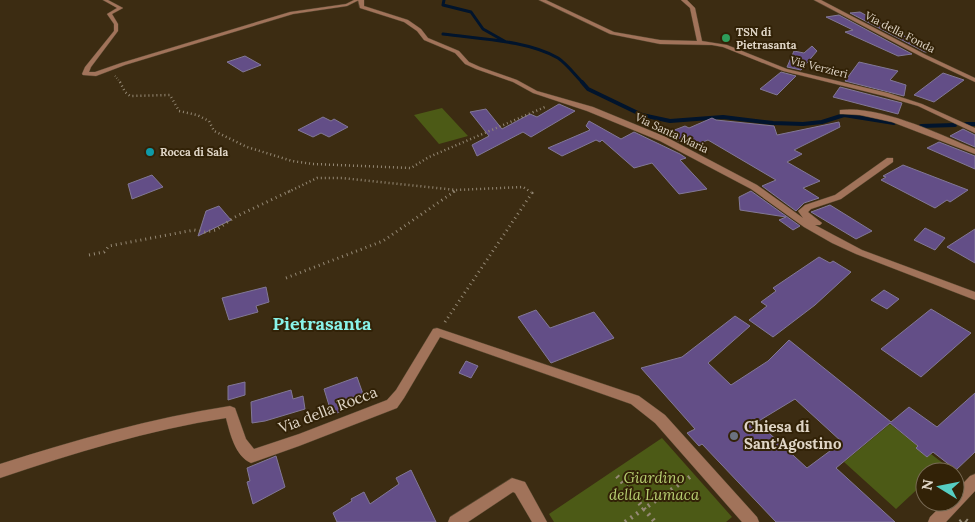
<svg xmlns="http://www.w3.org/2000/svg" width="975" height="522" font-family="Lora,serif">
<style>
.green{fill:#4c5a16}
.lines{fill:none;stroke-linecap:round;stroke-linejoin:round}
.stream-far1{stroke:#01142c;stroke-width:3}
.stream{stroke:#01142c;stroke-width:4}
.building{fill:#634e87;stroke:#827896;fill-rule:evenodd}
.lane-casing{stroke:#56472f;stroke-width:1}
.street-casing{stroke:#56472f;stroke-width:1}
.path-far3{stroke:#958975;stroke-width:2;stroke-dasharray:0.5 2;stroke-linecap:butt}
.path-far2{stroke:#958975;stroke-width:2.5;stroke-dasharray:1 3;stroke-linecap:butt}
.path-far1{stroke:#958975;stroke-width:3;stroke-dasharray:1 4;stroke-linecap:butt}
.path{stroke:#958975;stroke-width:4.5;stroke-dasharray:2 5;stroke-linecap:butt}
.lane{fill:#a1735a;fill-rule:evenodd}
.street{fill:#a1735a;fill-rule:evenodd}
.leisure-dot{fill:#2e9e5b;stroke:#322207;stroke-width:2}
.culture-dot{fill:#0f9aa8;stroke:#322207;stroke-width:2}
.worship-dot{fill:#6b7280;stroke:#322207;stroke-width:2}
.labels{text-anchor:middle;stroke-width:4;stroke-linejoin:round;paint-order:stroke}
.far-poi-label{font-size:11px;font-weight:bold;fill:#e0d6c7;stroke:#322207;text-anchor:start}
.far-street-label{font-size:11px;fill:#e0d6c7;stroke:#322207}
.near-street-label{font-size:15px;fill:#e0d6c7;stroke:#322207}
.near-poi-label{font-size:15px;font-weight:bold;fill:#e0d6c7;stroke:#322207;text-anchor:start}
.near-park-label{font-size:15px;font-style:italic;fill:#b8cf71;stroke:#322207}
.district-label{font-size:18px;font-weight:bold;fill:#89f3e9;stroke:#322207}
</style>
<rect width="100%" height="100%" fill="#3c2c12"/>
<path class="green" d="M 442,108 L 468,136 L 439,144 L 414,115 Z
M 890,424 L 918,446 L 916,448 L 927,457 L 931,454 L 944,464 L 935,472 L 925,472 L 925,482 L 896,509 L 844,462 Z
M 662,438 L 732,517 L 726,522 L 554,522 L 549,514 Z"/>
<g class="lines">
<path class="stream-far1" d="M 444,0 L 443,5 L 471,12 L 483,29 L 506,42
M 443,34 C 478,39 527,40 558,58 C 567,64 575,75 583,83"/>
<path class="stream" d="M 582,82 L 588,89 L 642,115 L 670,121 L 723,117 L 773,123 L 803,124 L 822,122 L 844,115 L 894,123
M 966,124 L 975,124
M 921,126 L 955,125"/>
</g>
<path class="building" d="M 860,12 L 886,26 L 932,51 L 925,52 L 850,13 Z
M 839,15 L 912,54 L 898,56 L 845,32 L 853,30 L 826,17 Z
M 812,46 L 817,51 L 801,70 L 787,67 L 794,51 L 804,53 Z
M 245,56 L 261,65 L 243,72 L 227,62 Z
M 859,62 L 898,71 L 890,80 L 906,85 L 904,96 L 845,81 Z
M 781,72 L 796,76 L 777,95 L 760,89 Z
M 943,73 L 964,80 L 934,102 L 914,95 Z
M 840,87 L 902,103 L 898,114 L 833,97 Z
M 559,104 L 575,111 L 531,137 L 523,132 L 477,156 L 472,145 L 489,136 L 470,112 L 486,109 L 502,129 L 530,114 L 537,117 Z
M 323,117 L 331,121 L 334,119 L 348,127 L 329,137 L 321,133 L 313,137 L 298,130 Z
M 712,118 L 716,120 L 774,126 L 777,135 L 839,122 L 840,127 L 794,150 L 802,154 L 787,162 L 820,181 L 803,188 L 819,198 L 804,203 L 796,211 L 762,186 L 776,180 L 708,140 L 690,147 L 664,134 L 685,126 L 689,128 Z
M 589,121 L 621,139 L 634,132 L 680,154 L 686,158 L 680,160 L 707,189 L 679,194 L 652,163 L 634,168 L 602,140 L 600,142 L 596,140 L 562,156 L 548,148 L 590,130 L 586,126 Z
M 963,129 L 975,135 L 975,147 L 950,136 Z
M 939,142 L 975,156 L 975,169 L 927,148 Z
M 903,165 L 968,190 L 950,202 L 947,200 L 935,208 L 881,180 L 886,177 L 883,176 Z
M 152,175 L 163,187 L 132,199 L 128,184 Z
M 751,191 L 800,226 L 793,230 L 779,220 L 786,217 L 740,210 L 739,197 Z
M 830,205 L 872,231 L 856,239 L 811,212 Z
M 219,206 L 231,220 L 198,236 L 206,211 Z
M 925,228 L 945,238 L 935,250 L 914,240 Z
M 975,229 L 975,263 L 947,247 Z
M 819,257 L 830,263 L 833,261 L 851,272 L 815,305 L 773,337 L 749,320 L 767,306 L 761,302 L 776,291 L 773,288 Z
M 266,287 L 269,302 L 256,306 L 258,312 L 229,320 L 222,298 Z
M 884,290 L 899,299 L 887,309 L 871,300 Z
M 931,309 L 971,333 L 921,377 L 881,349 Z
M 536,310 L 550,328 L 594,312 L 614,338 L 551,363 L 518,317 Z
M 735,316 L 750,326 L 708,363 L 731,385 L 768,361 L 789,340 L 891,422 L 909,407 L 937,427 L 975,393 L 975,452 L 956,470 L 933,452 L 927,457 L 916,448 L 918,446 L 890,423 L 836,468 L 895,522 L 776,522 L 702,444 L 699,446 L 687,433 L 695,429 L 641,368 L 682,357 ZM 795,399 L 842,442 L 807,468 L 757,422 Z
M 466,361 L 478,366 L 471,378 L 459,373 Z
M 357,377 L 363,394 L 346,401 L 349,408 L 332,415 L 324,389 Z
M 245,382 L 245,395 L 228,400 L 228,386 Z
M 291,390 L 293,399 L 303,396 L 305,409 L 265,421 L 252,423 L 251,402 Z
M 276,456 L 285,487 L 253,504 L 247,482 L 250,481 L 247,468 Z
M 411,470 L 436,522 L 337,522 L 333,513 L 352,501 L 351,499 L 364,492 L 370,504 L 399,484 L 396,478 Z"/>
<g class="lines">
<g class="lane-casing">
<path id="lane" d="M 103,0 L 108,0 L 123,8 L 112,14 L 118,24 L 118,31 L 91,67 L 89,72 L 95,72 L 121,63 L 290,12 L 346,4 L 354,0 L 359,0 L 347,6 L 293,14 L 125,65 L 96,76 L 83,75 L 82,74 L 85,67 L 114,31 L 114,24 L 107,14 L 117,8 Z"/>
</g>
<g class="street-casing">
<path id="street" d="M 358,0 L 364,0 L 364,6 L 408,20 L 421,29 L 428,38 L 459,51 L 469,62 L 480,67 L 517,80 L 537,91 L 593,107 L 666,137 L 757,185 L 803,218 L 798,211 L 805,205 L 835,195 L 887,158 L 893,158 L 893,162 L 841,199 L 811,209 L 808,212 L 822,223 L 820,225 L 815,225 L 862,250 L 975,292 L 975,300 L 856,254 L 832,243 L 804,227 L 751,189 L 660,141 L 587,111 L 533,93 L 513,82 L 476,69 L 465,64 L 455,53 L 424,40 L 417,31 L 404,22 L 360,8 Z
M 539,0 L 546,0 L 614,32 L 660,40 L 697,41 L 690,8 L 681,0 L 687,0 L 695,8 L 702,41 L 727,45 L 787,69 L 888,93 L 922,104 L 975,128 L 975,133 L 918,106 L 884,96 L 783,71 L 723,47 L 712,45 L 660,44 L 610,34 Z
M 814,0 L 821,0 L 926,55 L 975,78 L 975,82 L 922,57 Z
M 840,110 C 880,105 939,134 975,149 L 975,154 L 892,122 L 860,115 L 843,114 L 840,114 Z
M 437,328 L 639,396 L 665,415 L 757,517 L 759,522 L 742,522 L 655,423 L 631,404 L 440,337 L 404,398 L 397,408 L 299,446 L 251,463 C 235,456 230,433 226,418 C 148,430 74,453 0,478 L 0,464 C 76,440 151,418 230,406 L 235,408 L 246,439 L 254,449 L 299,434 L 387,400 L 396,390 L 433,329 Z
M 975,474 L 975,491 L 946,522 L 928,522 L 930,517 L 945,502 L 955,502 L 955,492 L 970,476 Z
M 512,478 L 525,482 L 547,522 L 532,522 L 515,493 L 513,492 L 468,522 L 448,522 L 450,517 Z"/>
</g>
<path class="path-far3" d="M 115,76 L 121,83"/>
<path class="path-far2" d="M 120,82 L 125,92 L 130,96 L 170,95 L 179,111 L 197,115 L 209,121 L 214,131 L 247,147 L 292,161 L 313,164 L 411,168 L 429,157 L 545,107
M 288,192 L 317,178 L 342,178 L 456,190 L 523,187 L 531,192
M 453,192 L 456,190"/>
<path class="path-far1" d="M 89,255 L 104,252 L 109,246 L 194,230 L 205,232 L 216,230 L 235,217 L 290,191
M 286,278 L 383,241 L 455,191
M 445,322 L 532,193 L 529,191"/>
<path class="path" d="M 617,476 L 655,522
M 625,522 L 691,476
M 960,522 L 964,519 L 968,522"/>
<use href="#lane" class="lane"/>
<use href="#street" class="street"/>
</g>
<circle class="leisure-dot" cx="726" cy="38" r="5"/>
<circle class="culture-dot" cx="150" cy="152" r="5"/>
<circle class="worship-dot" cx="734" cy="436" r="5"/>
<g class="labels">
<g class="far-poi-label">
<text x="736" y="36">TSN di<tspan x="736" dy="13">Pietrasanta</tspan></text>
<text x="160" y="156">Rocca di Sala</text>
</g>
<g class="far-street-label">
<text transform="translate(900 32) rotate(27)" y="4">Via della Fonda</text>
<text transform="translate(819 67) rotate(14)" y="4">Via Verzieri</text>
<text transform="translate(672 133) rotate(25)" y="4">Via Santa Maria</text>
</g>
<g class="near-street-label">
<text transform="translate(328 410) rotate(-21)" y="5">Via della Rocca</text>
</g>
<g class="near-poi-label">
<text x="744" y="432">Chiesa di<tspan x="744" dy="17">Sant'Agostino</tspan></text>
</g>
<g class="near-park-label">
<text x="654" y="483">Giardino<tspan x="654" dy="17">della Lumaca</tspan></text>
</g>
<g class="district-label">
<text x="322" y="330">Pietrasanta</text>
</g>
</g>
<g transform="translate(940 487) rotate(280)"><circle r="24" fill="#322207" stroke="#786a54"/>
<path d="M0-4L9 19L0 12L-9 19Z" fill="#56cec3"/>
<text y="-8" font-size="14" font-weight="bold" text-anchor="middle" fill="#e0d6c7">N</text>
</g>
</svg>
